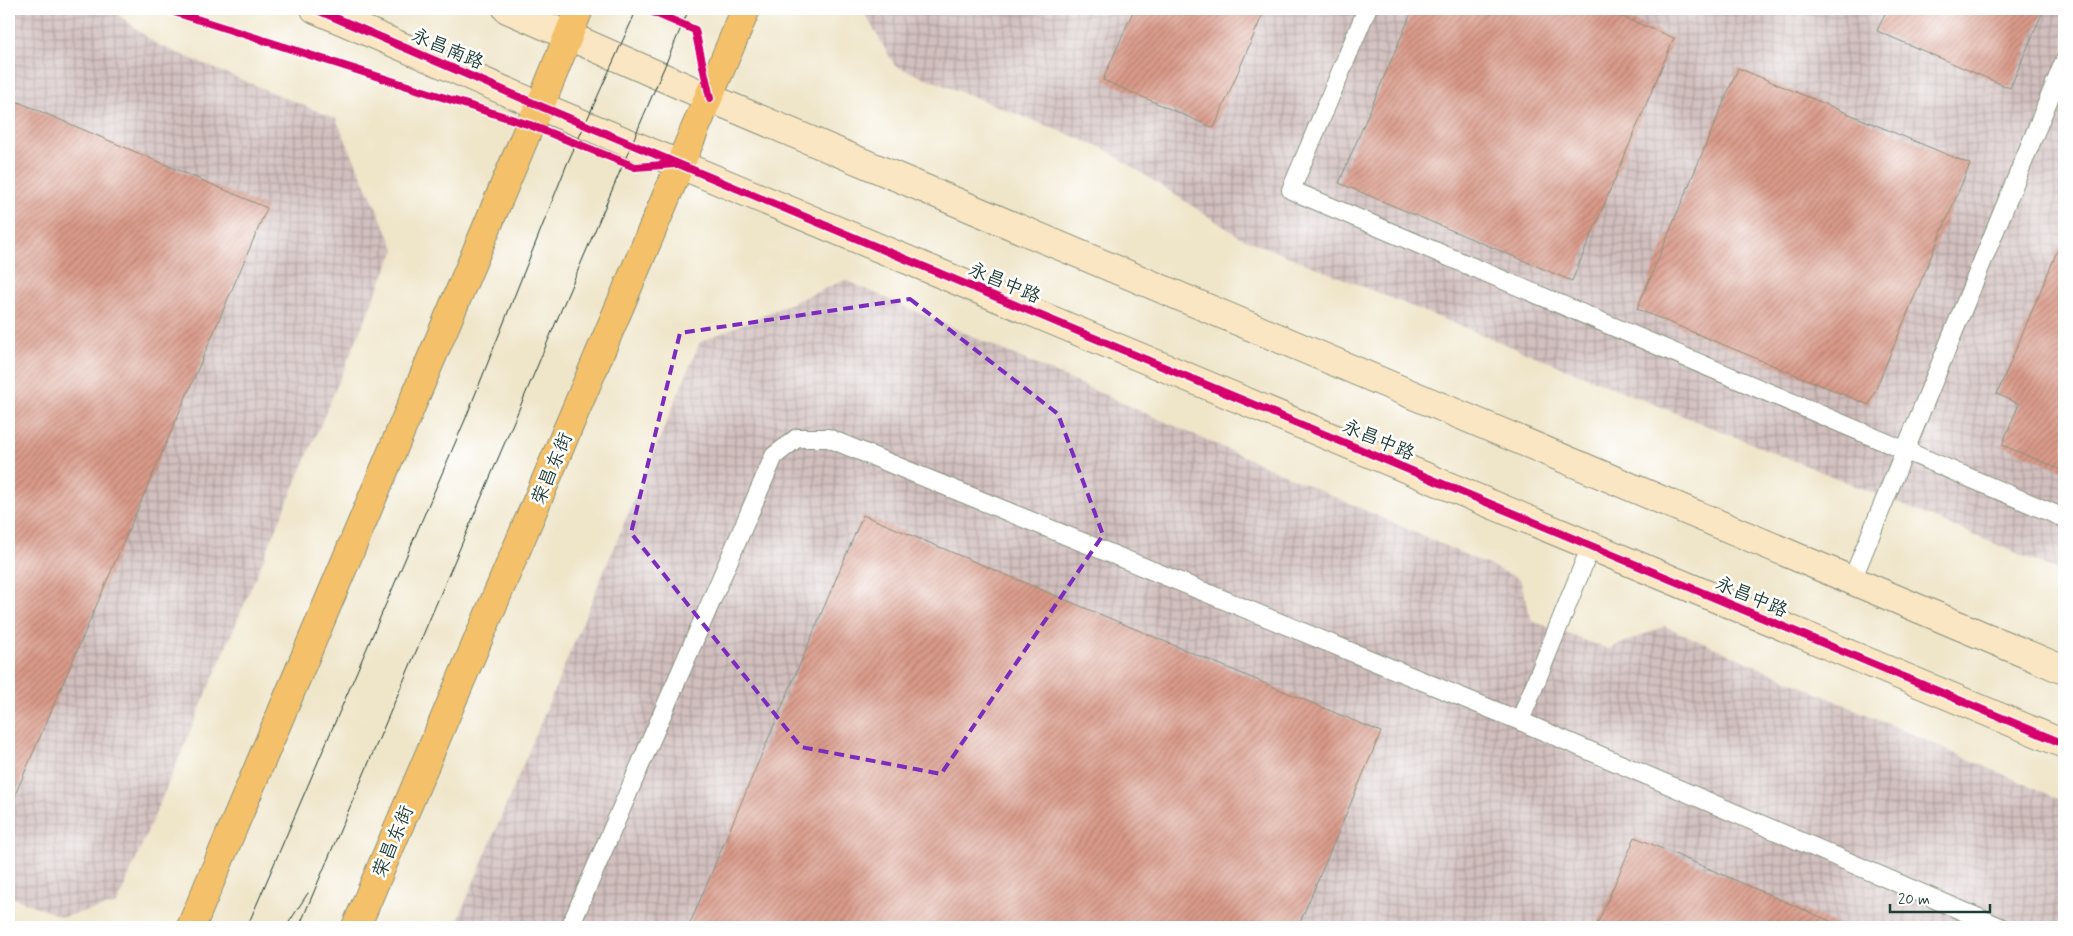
<svg xmlns="http://www.w3.org/2000/svg" width="2073" height="936" font-family="Mynerve,'LXGW WenKai TC',sans-serif">
<style>
.industrial{fill:url(#industrial-grid)}
.building{fill:url(#building-hatch)}
.lines{fill:none;stroke-linecap:round;stroke-linejoin:round}
.lane-casing{stroke:#87917e;stroke-width:20}
.secondary-casing{stroke:#87917e;stroke-width:30}
.primary-casing{stroke:#87917e;stroke-width:30}
.lane{stroke:#fff;stroke-width:18}
.secondary{stroke:#fbe6c3;stroke-width:28}
.primary{stroke:#f4c16a;stroke-width:28}
.tram{stroke:#1f3d34;stroke-width:1}
.cycleway-casing{stroke:#fff;stroke-width:11}
.cycleway{stroke:#d6006c;stroke-width:8}
.marked{fill:none;stroke:#7b2cbf;stroke-width:4;stroke-dasharray:10 6;stroke-linejoin:round}
.labels{text-anchor:middle;stroke-width:5;stroke-linejoin:round;paint-order:stroke}
.street-label{font-size:19px;fill:#1f3d34;stroke:#fff}
</style>
<defs>
<pattern id="industrial-grid" width="8" height="8" patternUnits="userSpaceOnUse" patternTransform="scale(1.25)"><rect width="8" height="8" fill="#d1bfbe"/><path d="M0 4h8M4 0v8" fill="none" stroke="#a99c9b"/></pattern>
<pattern id="building-hatch" width="6" height="6" patternUnits="userSpaceOnUse" patternTransform="scale(1.25)"><rect width="6" height="6" fill="#da9a89"/><path d="M-1 1l2-2M0 6l6-6M5 7l2-2" fill="none" stroke="#b07f71"/></pattern>
</defs>
<rect width="100%" height="100%" fill="#fff"/>
<filter id="ink" filterUnits="userSpaceOnUse"><feTurbulence type="fractalNoise" baseFrequency=".02" numOctaves="2"/><feDisplacementMap in="SourceGraphic" scale="10" xChannelSelector="R" yChannelSelector="G"/><feConvolveMatrix kernelMatrix="1 2 1 2 8 2 1 2 1" color-interpolation-filters="sRGB"/></filter>
<filter id="wash" filterUnits="userSpaceOnUse"><feTurbulence type="fractalNoise" baseFrequency=".0096" numOctaves="4" result="noise"/><feDisplacementMap in="SourceGraphic" scale="20" xChannelSelector="R" yChannelSelector="G"/><feGaussianBlur stdDeviation="1.12" result="paint"/><feColorMatrix in="noise" values="0 0 0 0 0 0 0 0 0 0 0 0 0 0 0 0 0 1.4 0 .05"/><feComposite in="paint" operator="in"/></filter>
<g filter="url(#wash)">
<rect width="100%" height="100%" fill="#efe5c9"/>
<path class="industrial" d="M 9,9 L 111,9 L 156,44 L 336,119 L 395,249 L 117,904 L 62,917 L 9,896 Z
M 862,9 L 2064,9 L 2064,573 L 1886,498 L 1240,237 L 1103,148 L 895,66 Z
M 845,280 L 1520,579 L 1532,621 L 1608,649 L 1665,626 L 2064,801 L 2064,927 L 455,927 L 700,342 Z"/>
<g id="blocks">
<path class="building" d="M 1134,9 L 1265,9 L 1214,128 L 1103,80 Z
M 1413,9 L 1603,9 L 1674,38 L 1572,281 L 1339,183 Z
M 1887,9 L 2044,9 L 2010,88 L 1877,31 Z
M 1738,68 L 1970,164 L 1869,405 L 1637,309 Z
M 9,98 L 267,208 L 9,809 Z
M 2064,235 L 2064,471 L 2002,445 L 2019,404 L 1997,394 Z
M 863,515 L 1381,732 L 1298,927 L 689,926 Z
M 1635,837 L 1844,927 L 1596,927 Z"/>
</g>
</g>
<g filter="url(#ink)">
<use href="#blocks" fill-opacity="0" stroke="#87917e" stroke-width="1"/>
<g class="lines">
<g class="lane-casing">
<path id="lane" d="M 1367,9 L 1291,190 L 2064,518
M 1852,580 L 2064,62
M 1520,721 L 1591,546
M 570,927 L 774,456 L 797,438 L 828,438 L 1520,721 L 2000,927"/>
</g>
<g class="secondary-casing">
<path id="secondary" d="M 315,9 L 540,106 L 2064,744
M 507,9 L 710,98 L 2064,670"/>
</g>
<g class="primary-casing">
<path id="primary" d="M 191,927 L 530,125 L 540,106 L 579,9
M 356,927 L 746,9"/>
</g>
<use href="#lane" class="lane"/>
<use href="#secondary" class="secondary"/>
<use href="#primary" class="primary"/>
<path class="tram" d="M 247,927 L 465,420 L 567,164 L 637,9
M 286,927 L 308,893
M 299,927 L 689,9"/>
<g class="cycleway-casing">
<path id="cycleway" d="M 165,9 L 530,125 L 635,167 L 676,164
M 315,9 L 540,106 L 2064,744
M 646,9 L 695,30 L 710,98"/>
</g>
<use href="#cycleway" class="cycleway"/>
</g>
</g>
<path class="marked" d="M 910,299 L 1058,414 L 1103,535 L 941,774 L 801,747 L 631,533 L 680,333 Z"/>
<g class="labels">
<g class="street-label">
<text transform="translate(448 48) rotate(23)" y="7">永昌南路</text>
<text transform="translate(1005 282) rotate(23)" y="7">永昌中路</text>
<text transform="translate(1379 439) rotate(23)" y="7">永昌中路</text>
<text transform="translate(551 468) rotate(-67)" y="7">荣昌东街</text>
<text transform="translate(1752 596) rotate(23)" y="7">永昌中路</text>
<text transform="translate(392 841) rotate(-67)" y="7">荣昌东街</text>
</g>
</g>
<rect width="2073" height="936" fill="none" stroke="#fff" stroke-width="30"/>
<path d="M1890 904v8h100v-8" fill="none" stroke="#1f3d34" stroke-width="2.5"/>
<text x="1898" y="904" font-size="15" fill="#1f3d34" stroke="#ffffff" stroke-width="4" paint-order="stroke">20 m</text>
</svg>
